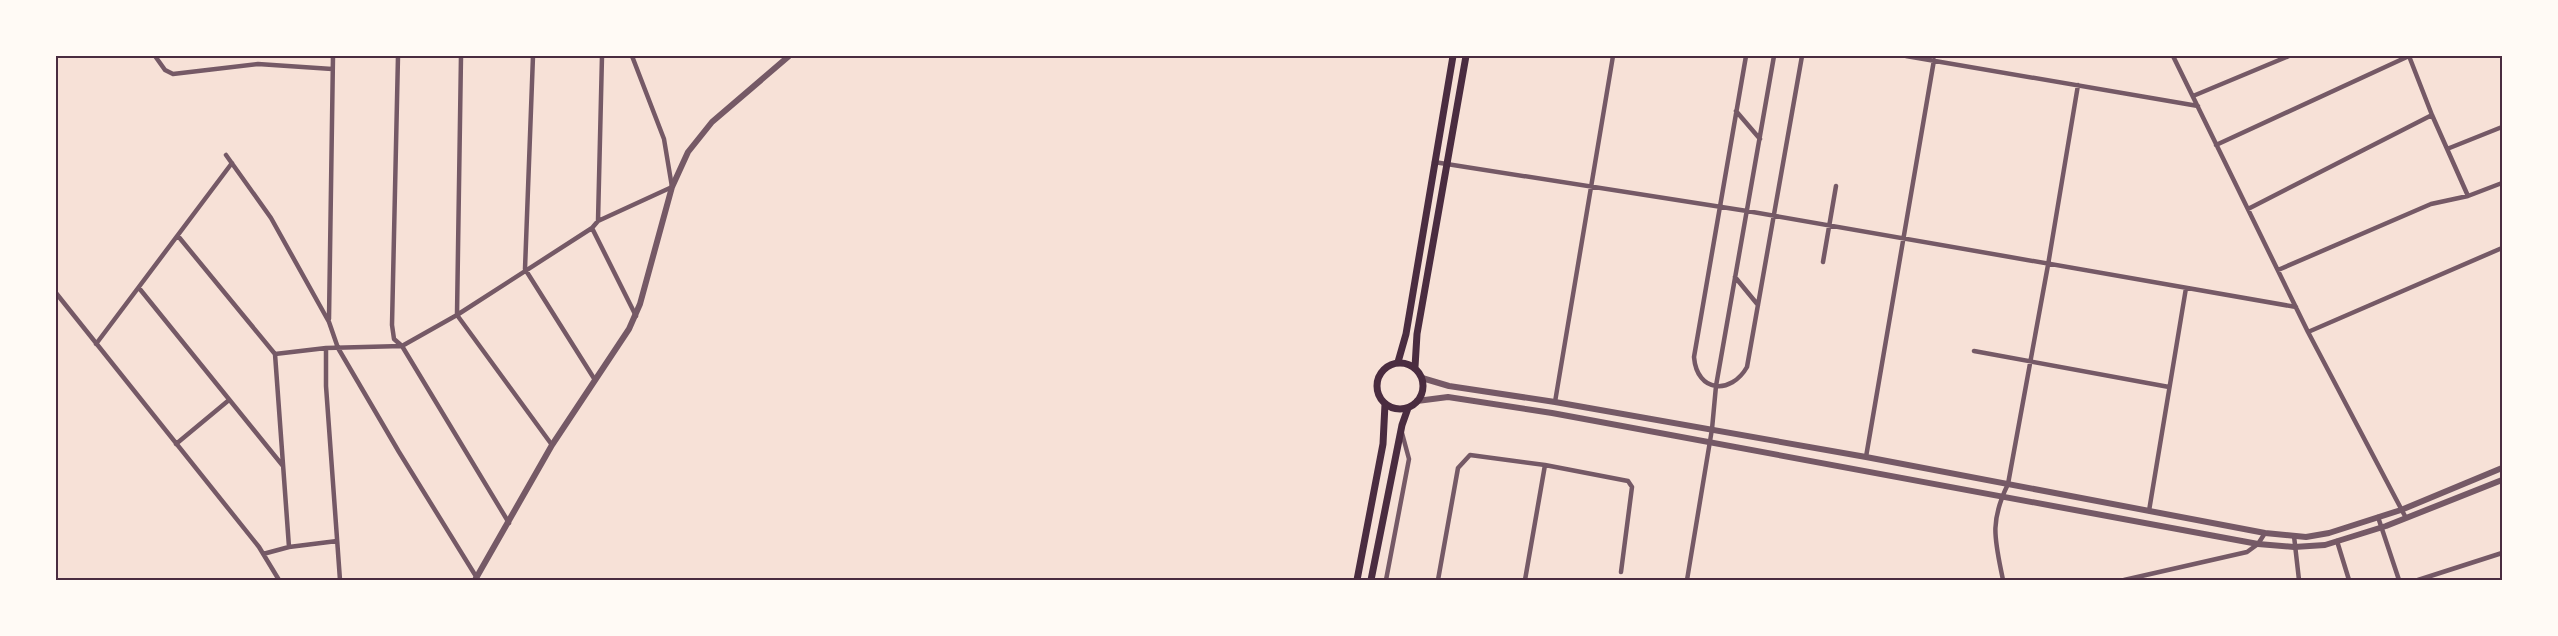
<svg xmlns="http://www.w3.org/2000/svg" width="2558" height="636" font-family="Manrope,sans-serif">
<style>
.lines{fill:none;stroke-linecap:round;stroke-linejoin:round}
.minor{stroke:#755966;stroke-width:4.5}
.tertiary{stroke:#755966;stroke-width:6}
.secondary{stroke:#4a2c40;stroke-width:7}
.neatline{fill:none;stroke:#4a2c40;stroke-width:2}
</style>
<rect width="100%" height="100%" fill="#f7e1d7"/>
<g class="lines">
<path class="minor" d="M 155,56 L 165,70 L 173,74 L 258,64 L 332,69
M 398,56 L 392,325 L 394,339 L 402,346 L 509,523
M 461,56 L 457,315 L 552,445
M 533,56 L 525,269 L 595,380
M 1746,56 L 1694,357 C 1697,393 1731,395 1747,367 L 1802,56
M 1906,56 L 2198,106
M 2173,56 L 2308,332 L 2406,518
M 2409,56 L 2432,115 L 2468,196
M 2193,96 L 2289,56
M 1736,111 L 1760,139
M 2216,145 L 2409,56
M 2447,149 L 2502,127
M 226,155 L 271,218 L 329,322 L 338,348 L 399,452 L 477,578
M 1434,162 L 1747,211 L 2296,307
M 2248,209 L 2432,115
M 598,221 L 602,56
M 592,228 L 636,316
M 178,236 L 275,354 L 289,547
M 1823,262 L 1836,186
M 2278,270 L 2431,204 L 2468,196 L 2502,183
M 1735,277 L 1758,305
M 139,288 L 283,466
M 56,293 L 259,547 L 279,580
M 329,319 L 333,56
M 2308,332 L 2502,248
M 96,344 L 232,163
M 326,348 L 326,386 L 340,580
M 1974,351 L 2169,387
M 275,354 L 326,348 L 402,346 L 457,315 L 592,228 L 598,221 L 672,187 L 664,139 L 632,56
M 1555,402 L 1613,56
M 176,444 L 229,400
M 1866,457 L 1934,60
M 2149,511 L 2186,288
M 2378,517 L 2399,580
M 2294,536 L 2299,580
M 2337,541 L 2349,580
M 263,554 L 289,547 L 337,541
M 1386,580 L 1409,459 L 1402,433
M 1438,580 L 1458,468 L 1470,455 L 1545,465 L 1628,481 L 1632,487 L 1621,572
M 1525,580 L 1545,465
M 1687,580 L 1712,429 L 1716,386 L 1774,56
M 2003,580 C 1995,540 1989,523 2008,484 L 2048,265 L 2078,85
M 2124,580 L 2247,552 L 2258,544 L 2265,533
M 2418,580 L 2502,553"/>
<path class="tertiary" d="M 1422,378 L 1449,386 L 1555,402 L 1866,457 L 2265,533 L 2306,537 L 2329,533 L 2401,510 L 2502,468
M 1417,401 L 1448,397 L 1552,413 L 2258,544 L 2294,547 L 2325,545 L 2386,526 L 2502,480
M 475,580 L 552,445 L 629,329 L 640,304 L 672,187 L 688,152 L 712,122 L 789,56"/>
<path class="secondary" d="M 1398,362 L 1406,334 L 1453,56
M1377 386a23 23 0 1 1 46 0a23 23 0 1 1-46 0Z
M 1415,367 L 1417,334 L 1466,56
M 1357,580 L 1383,444 L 1385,404
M 1371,580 L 1402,425 L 1408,408"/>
</g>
<rect width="2558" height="636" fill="none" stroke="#fffaf5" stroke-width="114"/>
<rect x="57" y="57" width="2444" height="522" class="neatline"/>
</svg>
